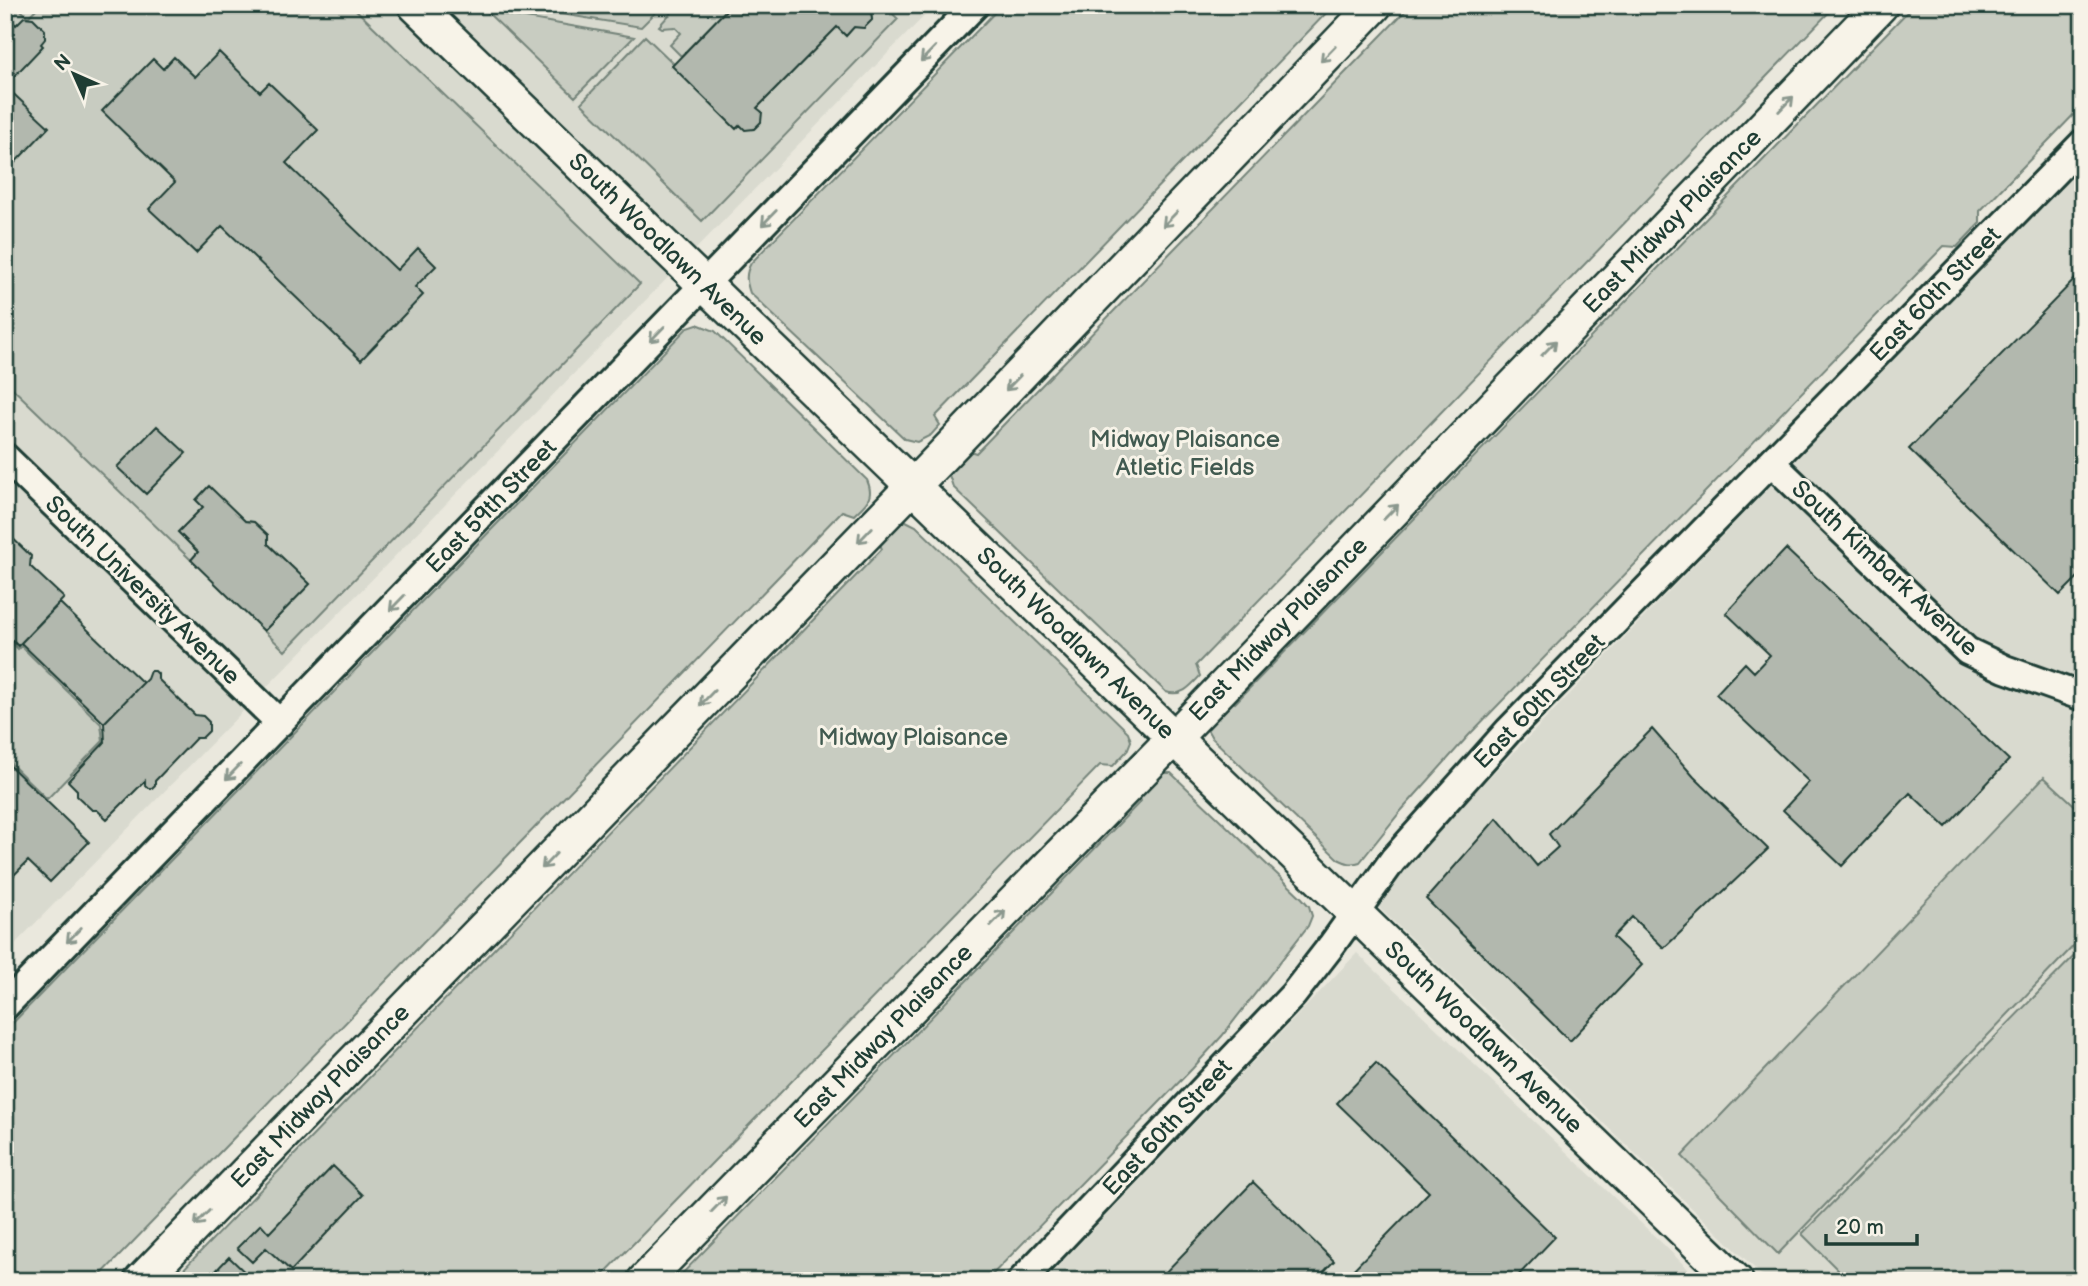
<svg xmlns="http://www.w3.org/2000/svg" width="2088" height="1286" font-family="'Balsamiq Sans',sans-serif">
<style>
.built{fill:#d9dacf}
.green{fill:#c8ccc1;stroke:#74847a;stroke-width:2}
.building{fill:#b2b8ae;stroke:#1f3d34;stroke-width:2}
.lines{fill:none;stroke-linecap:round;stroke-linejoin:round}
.minor-casing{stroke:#1f3d34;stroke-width:32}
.tertiary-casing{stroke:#1f3d34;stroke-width:38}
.minor{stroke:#f7f3e8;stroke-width:26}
.tertiary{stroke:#f7f3e8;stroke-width:33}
.oneway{stroke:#8b988e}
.labels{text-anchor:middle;stroke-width:6;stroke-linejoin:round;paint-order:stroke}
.street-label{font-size:24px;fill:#1f3d34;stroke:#f7f3e8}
.park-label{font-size:24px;fill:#415a50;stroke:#f7f3e8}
</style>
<rect width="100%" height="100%" fill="#eae8dd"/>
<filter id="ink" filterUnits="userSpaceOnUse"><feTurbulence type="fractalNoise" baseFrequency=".0143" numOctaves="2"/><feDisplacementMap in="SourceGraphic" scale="14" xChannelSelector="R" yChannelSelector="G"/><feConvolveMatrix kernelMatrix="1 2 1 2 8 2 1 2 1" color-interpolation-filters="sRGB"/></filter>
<g filter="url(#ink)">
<path class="built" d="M 5,5 L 935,5 L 5,954 Z
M 2083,166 L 2083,1281 L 1768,1281 L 1371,900 L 1753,504 Z
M 1357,953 L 1663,1244 L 1700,1281 L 1044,1281 Z"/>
<path class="green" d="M 5,5 L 16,5 L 28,17 L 40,5 L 351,5 L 640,284 L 285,651 L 264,631 L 310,584 L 268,544 L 268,535 L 254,522 L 245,521 L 208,487 L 196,500 L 203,507 L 178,532 L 198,552 L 191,560 L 5,381 Z
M 506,5 L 663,5 L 641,27 Z
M 678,5 L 731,5 L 681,56 L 670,45 L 681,33 L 675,27 L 662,28 L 659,26 Z
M 877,5 L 884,5 L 898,19 L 702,221 L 581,103 L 645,36 L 674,64 L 672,66 L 757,108 L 837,27 L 846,36 L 854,27 L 864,28 L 872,20 L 871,11 Z
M 1002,5 L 1334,5 L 935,417 L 940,425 L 931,435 L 917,442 L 905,439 L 750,293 C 746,281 745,274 751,263 Z
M 1411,5 L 1836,5 L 1196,665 L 1200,676 C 1190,687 1181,697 1166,692 L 953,487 L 948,472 L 964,449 L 976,453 Z
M 1914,5 L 2083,5 L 2083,105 L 1980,211 L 1980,223 L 1957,247 L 1944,246 L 1469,735 L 1400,812 L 1360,862 C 1352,865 1346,863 1338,859 L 1212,738 L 1208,731 L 1207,723 L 1224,699 L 1235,703 Z
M 486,11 L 634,37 L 575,97 Z
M 697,324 L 715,331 L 867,480 C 875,498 866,503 854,515 L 842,511 L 95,1281 L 5,1281 L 5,1031 L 688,327 Z
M 906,521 L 916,526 L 1128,732 L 1131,741 L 1127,751 L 1113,766 L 1100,765 L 597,1281 L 172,1281 L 882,549 L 878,540 L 899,522 Z
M 5,636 L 18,649 L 21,646 L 101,724 L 103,741 L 47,799 L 5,758 Z
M 1162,773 L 1171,773 L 1302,898 L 1309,906 L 1312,916 L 1308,926 L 1222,1036 L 1192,1069 L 986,1281 L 675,1281 L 1141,801 L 1137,789 Z
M 2044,777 L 2083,813 L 2083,936 L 1778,1254 L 1682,1156 Z
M 2083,947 L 2083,1281 L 1849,1281 L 1802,1234 Z"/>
<path class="building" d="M 731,5 L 877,5 L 871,11 L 872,20 L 864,28 L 854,27 L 846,36 L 837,27 L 757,108 L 762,112 L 761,122 L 754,129 L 745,130 L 740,125 L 736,129 L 672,66 Z
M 5,15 L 16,25 L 24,17 L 33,18 L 45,30 L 45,39 L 41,44 L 43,46 L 5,86 Z
M 219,52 L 260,92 L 269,83 L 318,130 L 286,163 L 397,270 L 418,248 L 436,266 L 415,287 L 423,295 L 361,360 L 222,226 L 196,253 L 149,209 L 175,182 L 102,111 L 153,59 L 163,69 L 174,57 L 195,77 Z
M 5,86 L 49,127 L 5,173 Z
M 2083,271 L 2083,572 L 2060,595 L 1909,449 Z
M 157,426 L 186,453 L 146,494 L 117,467 Z
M 209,486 L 245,521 L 254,522 L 268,535 L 268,544 L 310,584 L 264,631 L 191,560 L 198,552 L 178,532 L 203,507 L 196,500 Z
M 5,531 L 31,556 L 30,566 L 64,598 L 18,646 L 5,633 Z
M 1786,549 L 2009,760 L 1946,827 L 1910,793 L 1842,866 L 1783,810 L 1809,782 L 1716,694 L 1745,663 L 1754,672 L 1770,655 L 1726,613 Z
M 60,603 L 143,683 L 104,723 L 21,643 Z
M 150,671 L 155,671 L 158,674 L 158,679 L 195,715 L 203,716 L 209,722 L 209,731 L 202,738 L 196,738 L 155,781 L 155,785 L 152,788 L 148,788 L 145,785 L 145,781 L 107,819 L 97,810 L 92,810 L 77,796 L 77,790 L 68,781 L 105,742 L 104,723 L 147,679 Z
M 1652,729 L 1694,777 L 1768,849 L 1664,948 L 1632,917 L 1613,937 L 1642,965 L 1570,1041 L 1426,899 L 1497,818 L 1537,866 L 1558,847 L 1549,834 Z
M 5,761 L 89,842 L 50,882 L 28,861 L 5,884 Z
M 1376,1063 L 1555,1237 L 1513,1281 L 1342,1281 L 1429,1192 L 1337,1103 Z
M 333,1166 L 363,1195 L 291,1271 L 266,1248 L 252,1262 L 237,1248 L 261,1224 L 269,1233 Z
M 1253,1182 L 1334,1261 L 1315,1281 L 1157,1281 Z
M 229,1257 L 254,1281 L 212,1281 L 209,1278 Z"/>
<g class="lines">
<g class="minor-casing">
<path id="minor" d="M 5,457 L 280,723
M 1771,462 L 1967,651 L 2005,669 L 2083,697
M 5,1006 L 975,5
M 1021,1281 L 1293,995 L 1331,946 L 1393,860 L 1509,730 L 2083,143"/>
</g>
<g class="tertiary-casing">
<path id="tertiary" d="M 415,5 L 1736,1281
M 141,1281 L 942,456 L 1375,5
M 644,1281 L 1174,738 L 1881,5"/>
</g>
<use href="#minor" class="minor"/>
<use href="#tertiary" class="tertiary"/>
</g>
<defs><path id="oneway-shaft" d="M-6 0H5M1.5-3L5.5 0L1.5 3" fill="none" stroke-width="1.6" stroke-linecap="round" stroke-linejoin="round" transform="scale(1.75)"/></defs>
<g class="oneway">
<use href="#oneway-shaft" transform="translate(928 54) rotate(134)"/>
<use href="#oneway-shaft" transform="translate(1328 54) rotate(134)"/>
<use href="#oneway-shaft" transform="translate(1786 104) rotate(-46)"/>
<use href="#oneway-shaft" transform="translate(769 218) rotate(134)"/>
<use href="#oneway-shaft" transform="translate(1170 219) rotate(134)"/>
<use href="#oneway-shaft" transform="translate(657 334) rotate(134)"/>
<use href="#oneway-shaft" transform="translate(1549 348) rotate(-46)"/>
<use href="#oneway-shaft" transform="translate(1013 383) rotate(134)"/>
<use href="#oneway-shaft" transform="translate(1391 512) rotate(-46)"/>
<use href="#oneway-shaft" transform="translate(865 535) rotate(134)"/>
<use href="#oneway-shaft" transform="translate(397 603) rotate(134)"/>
<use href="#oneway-shaft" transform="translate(707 698) rotate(134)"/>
<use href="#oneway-shaft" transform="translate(233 772) rotate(134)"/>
<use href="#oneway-shaft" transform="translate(549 861) rotate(134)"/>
<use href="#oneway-shaft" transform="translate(998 918) rotate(-46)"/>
<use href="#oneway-shaft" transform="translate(74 935) rotate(134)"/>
<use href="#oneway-shaft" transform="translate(719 1204) rotate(-46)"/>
<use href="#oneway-shaft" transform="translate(202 1218) rotate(134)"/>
</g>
</g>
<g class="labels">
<g class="street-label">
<text transform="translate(1672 221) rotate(-46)" y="8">East Midway Plaisance</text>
<text transform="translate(668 249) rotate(44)" y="8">South Woodlawn Avenue</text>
<text transform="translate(1935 294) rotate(-46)" y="8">East 60th Street</text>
<text transform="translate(491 506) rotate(-46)" y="8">East 59th Street</text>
<text transform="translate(1885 568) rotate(43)" y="8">South Kimbark Avenue</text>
<text transform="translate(143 590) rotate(44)" y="8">South University Avenue</text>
<text transform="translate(1278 629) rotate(-46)" y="8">East Midway Plaisance</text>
<text transform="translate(1076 643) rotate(44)" y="8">South Woodlawn Avenue</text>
<text transform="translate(1539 701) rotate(-46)" y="8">East 60th Street</text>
<text transform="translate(883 1036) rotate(-46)" y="8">East Midway Plaisance</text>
<text transform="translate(1484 1037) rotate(44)" y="8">South Woodlawn Avenue</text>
<text transform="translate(320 1096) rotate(-46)" y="8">East Midway Plaisance</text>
<text transform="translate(1167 1127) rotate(-47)" y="8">East 60th Street</text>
</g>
<g class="park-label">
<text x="1185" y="447">Midway Plaisance<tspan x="1185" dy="28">Atletic Fields</tspan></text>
<text x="913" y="745">Midway Plaisance</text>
</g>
</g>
<rect width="2088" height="1286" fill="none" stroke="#f7f3e8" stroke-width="28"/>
<rect x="14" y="14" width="2060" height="1258" fill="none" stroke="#1f3d34" stroke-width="2.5" filter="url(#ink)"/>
<g transform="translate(74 74) rotate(315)" stroke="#f7f3e8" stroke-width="5" paint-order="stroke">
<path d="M0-5L12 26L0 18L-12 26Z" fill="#1f3d34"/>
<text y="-10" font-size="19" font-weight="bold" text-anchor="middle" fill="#1f3d34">N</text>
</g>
<path d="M1826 1234v10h91v-10" fill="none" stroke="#1f3d34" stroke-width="3.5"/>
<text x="1836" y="1234" font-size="21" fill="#1f3d34" stroke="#f7f3e8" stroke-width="5" paint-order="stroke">20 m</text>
</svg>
